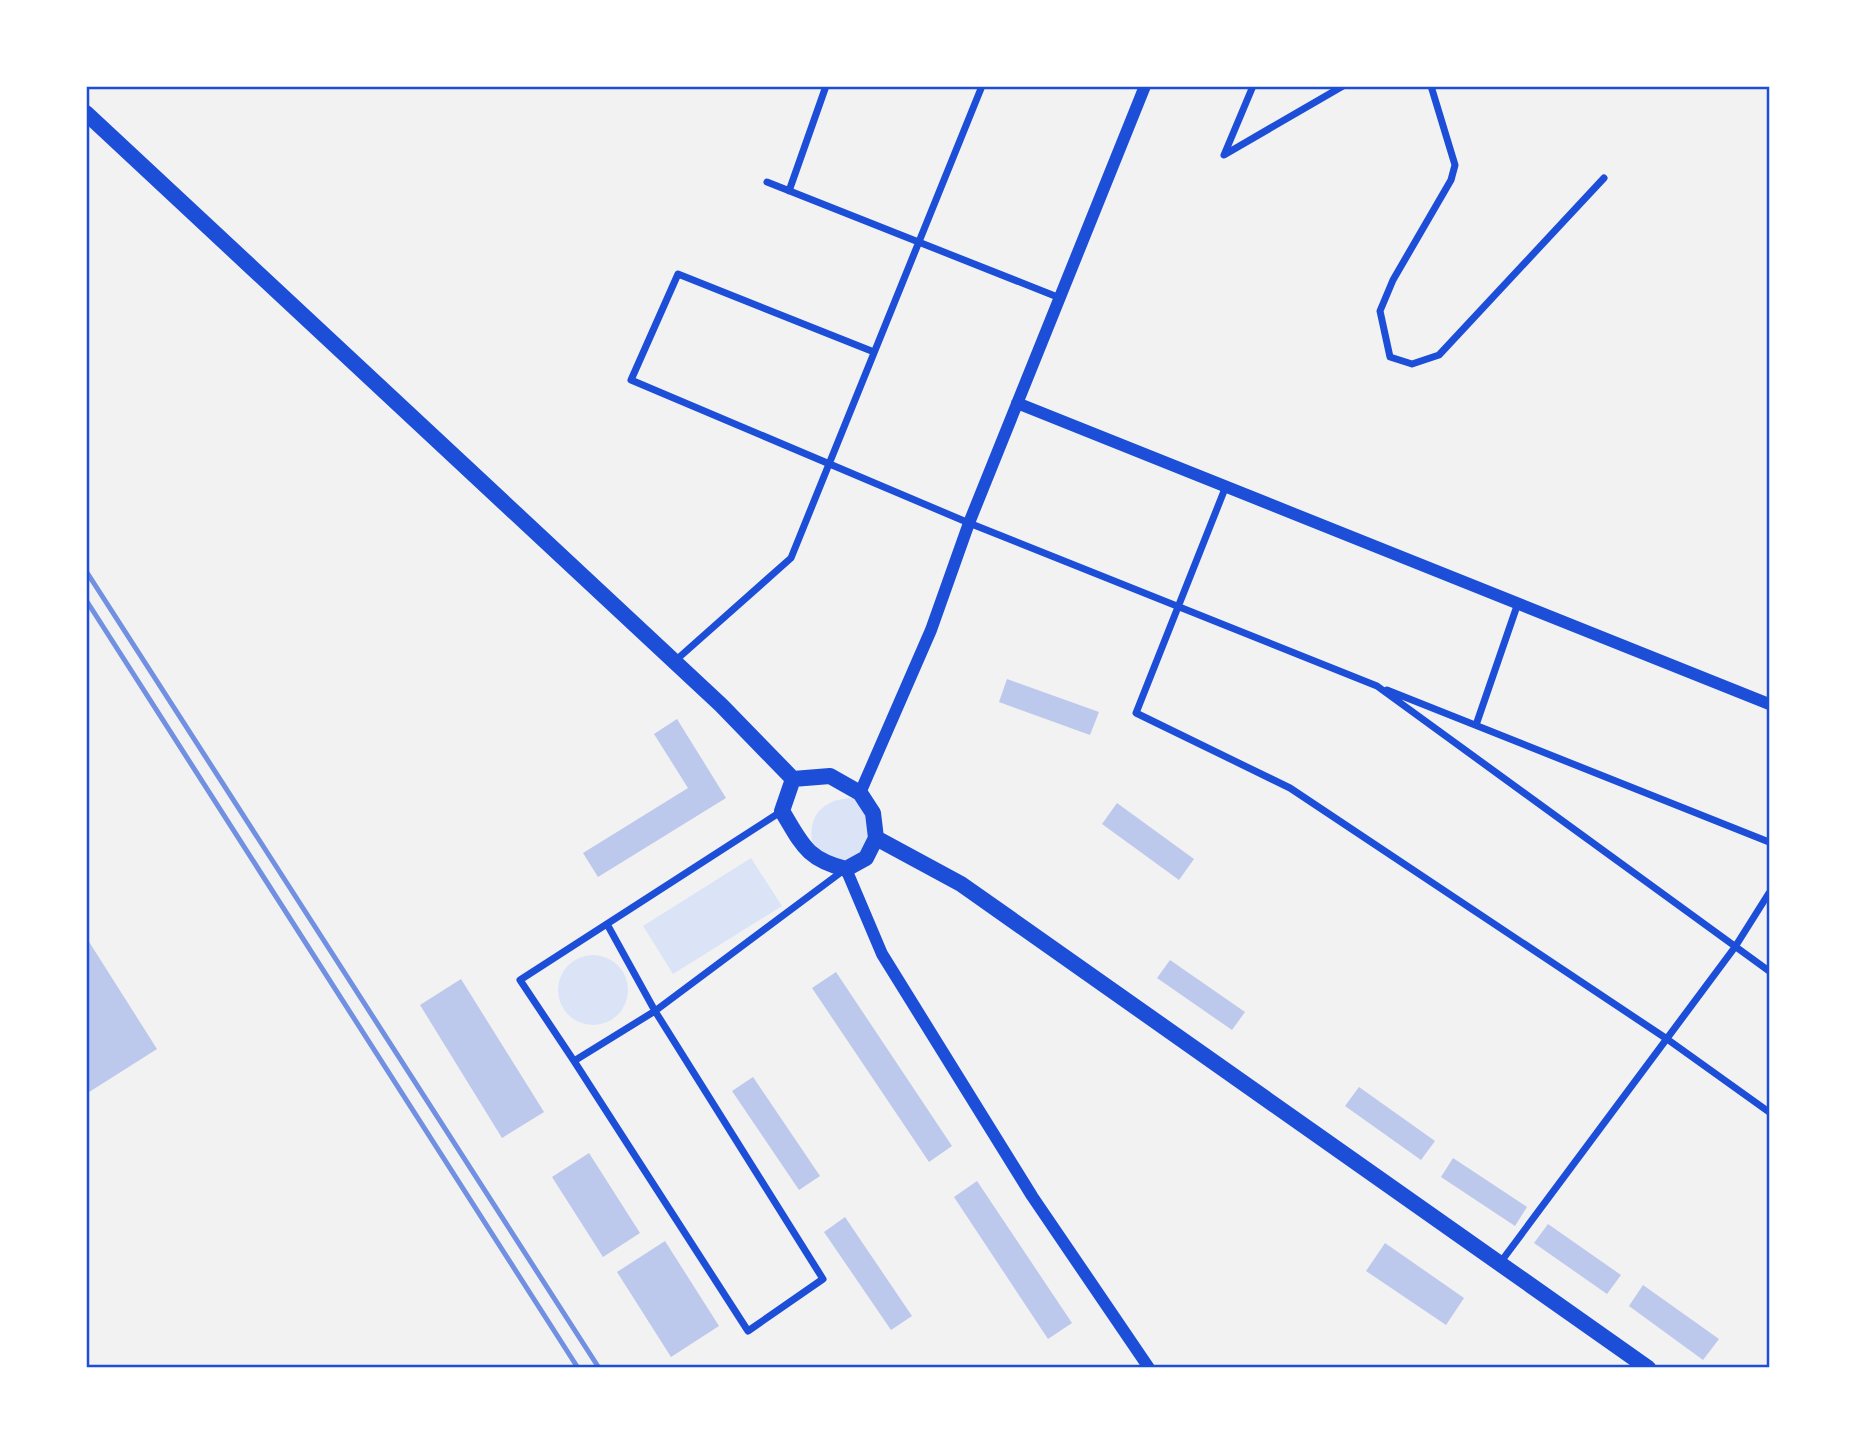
<svg xmlns="http://www.w3.org/2000/svg" width="1855" height="1454" font-family="'Archivo Narrow',sans-serif">
<style>
.green{fill:#dbe4f7}
.building{fill:#bdc9ec}
.lines{fill:none;stroke-linecap:round;stroke-linejoin:round}
.minor{stroke:#1d4ed8;stroke-width:7}
.tertiary{stroke:#1d4ed8;stroke-width:12}
.trunk{stroke:#1d4ed8;stroke-width:16}
.rail{stroke:#7290e2;stroke-width:5}
.neatline{fill:none;stroke:#1d4ed8;stroke-width:2.5}
</style>
<rect width="100%" height="100%" fill="#f2f2f2"/>
<path class="green" d="M 852,798 L 865,804 L 880,827 L 849,868 L 813,847 C 806,817 822,799 852,798 Z
M 751,858 L 782,906 L 673,974 L 643,926 Z
M558 990a35 35 0 1 1 70 0a35 35 0 1 1-70 0Z"/>
<path class="building" d="M 1007,679 L 1099,712 L 1090,735 L 999,702 Z
M 677,719 L 726,798 L 598,877 L 583,853 L 688,788 L 654,734 Z
M 1117,803 L 1194,859 L 1179,880 L 1102,824 Z
M 86,937 L 157,1049 L 86,1094 Z
M 1170,960 L 1245,1012 L 1232,1030 L 1157,978 Z
M 836,972 L 952,1146 L 929,1162 L 812,988 Z
M 461,979 L 544,1112 L 502,1138 L 420,1005 Z
M 753,1077 L 820,1176 L 799,1190 L 732,1091 Z
M 1359,1087 L 1435,1141 L 1421,1160 L 1345,1106 Z
M 589,1153 L 640,1233 L 603,1257 L 552,1177 Z
M 1453,1158 L 1527,1207 L 1515,1226 L 1441,1177 Z
M 977,1181 L 1072,1323 L 1048,1339 L 954,1197 Z
M 845,1217 L 912,1316 L 891,1330 L 824,1232 Z
M 1548,1224 L 1621,1275 L 1607,1294 L 1534,1243 Z
M 665,1241 L 719,1326 L 671,1357 L 617,1272 Z
M 1385,1243 L 1464,1298 L 1446,1325 L 1366,1271 Z
M 1643,1285 L 1719,1339 L 1703,1360 L 1629,1306 Z"/>
<g class="lines">
<path class="minor" d="M 1253,86 L 1224,155 L 1343,86
M 1431,86 L 1455,165 L 1451,180 L 1393,280 L 1380,311 L 1390,357 L 1412,364 L 1439,355 L 1604,178
M 767,182 L 1060,298
M 789,191 L 826,86
M 874,352 L 678,274 L 631,380 L 969,523 L 1377,686 L 1769,971
M 1226,486 L 1136,713 L 1290,788 L 1667,1039 L 1769,1112
M 675,661 L 791,558 L 982,86
M 1387,690 L 1769,842
M 1476,725 L 1518,603
M 782,811 L 520,980 L 574,1061 L 655,1011 L 844,870
M 574,1061 L 748,1331 L 823,1279 L 655,1011 L 607,924
M 1500,1263 L 1735,947 L 1769,893"/>
<path class="tertiary" d="M 1017,403 L 1769,704
M 860,793 L 931,630 L 969,523 L 1145,86
M 846,869 L 882,954 L 1032,1196 L 1149,1368"/>
<path class="trunk" d="M 86,113 L 721,705 L 793,779
M 830,776 L 860,793 L 873,813 L 876,838 L 866,858 L 846,869 C 806,859 802,844 782,811 L 793,779 Z
M 876,838 L 961,884 L 1648,1368"/>
<path class="rail" d="M 86,571 L 599,1368
M 86,600 L 578,1368"/>
</g>
<rect width="1855" height="1454" fill="none" stroke="#ffffff" stroke-width="175"/>
<rect x="88" y="88" width="1680" height="1278" class="neatline"/>
</svg>
